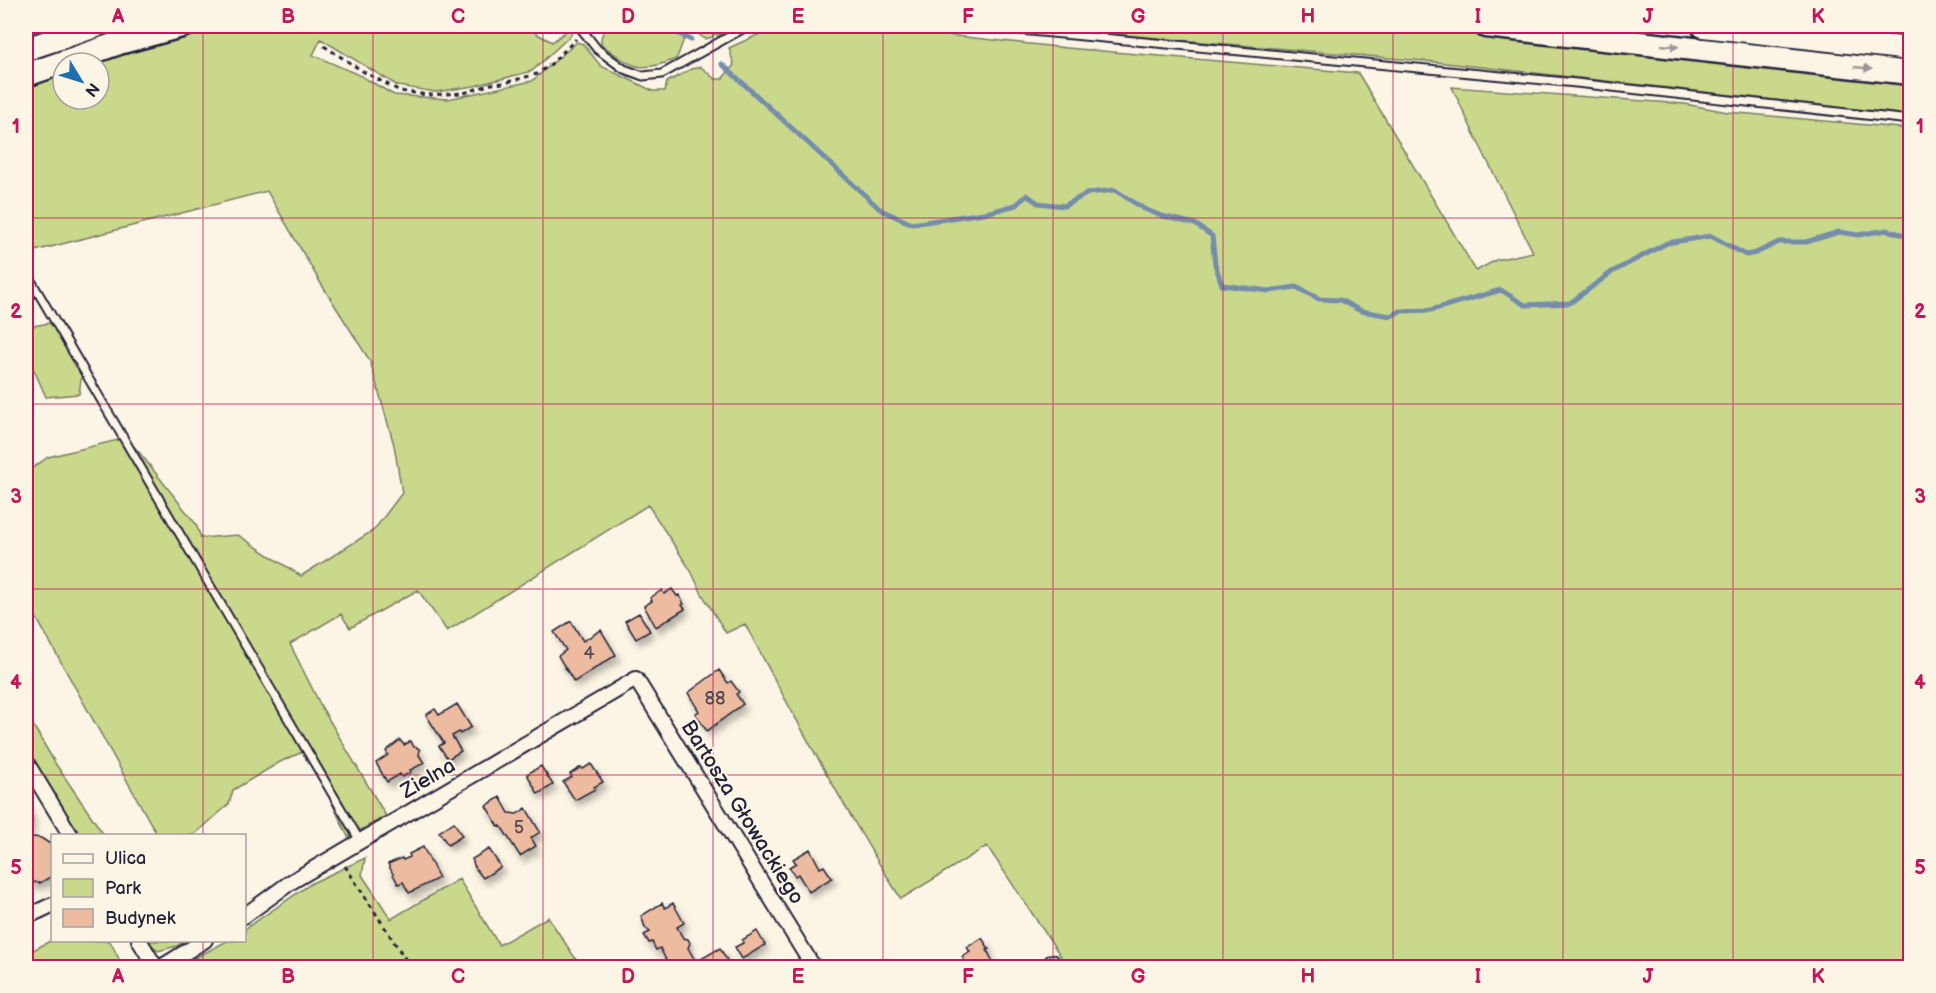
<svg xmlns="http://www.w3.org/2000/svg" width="1936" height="993" font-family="'Balsamiq Sans',sans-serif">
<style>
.green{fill:#cad88c;stroke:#767d64;stroke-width:1.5}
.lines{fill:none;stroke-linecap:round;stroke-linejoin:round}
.stream{stroke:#748dab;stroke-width:5}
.building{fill:#edbb9f;stroke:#22223b;stroke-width:1.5;filter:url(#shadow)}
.service-casing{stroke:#22223b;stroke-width:11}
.minor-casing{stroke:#22223b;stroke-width:18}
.primary-casing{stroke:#22223b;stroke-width:27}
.path{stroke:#22223b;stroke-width:3;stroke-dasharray:4.5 4.5;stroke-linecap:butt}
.service{stroke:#fcf5e5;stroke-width:7}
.minor{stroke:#fcf5e5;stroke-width:14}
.primary{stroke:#fcf5e5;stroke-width:22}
.oneway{fill:#9a9698}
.grid{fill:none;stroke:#c2185b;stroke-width:1.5;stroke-opacity:0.55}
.labels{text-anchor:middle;stroke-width:4.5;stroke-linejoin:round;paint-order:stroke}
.number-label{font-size:18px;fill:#554854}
.street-label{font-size:21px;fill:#22223b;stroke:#fcf5e5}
.neatline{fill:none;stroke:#c2185b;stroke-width:2}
.grid-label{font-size:20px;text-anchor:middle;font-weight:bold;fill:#c2185b}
</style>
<defs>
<filter id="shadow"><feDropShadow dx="3.5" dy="6" stdDeviation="3" flood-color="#0004"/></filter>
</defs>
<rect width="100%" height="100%" fill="#fcf5e5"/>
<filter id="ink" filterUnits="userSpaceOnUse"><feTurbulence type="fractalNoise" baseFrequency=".0167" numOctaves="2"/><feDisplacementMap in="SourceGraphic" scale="12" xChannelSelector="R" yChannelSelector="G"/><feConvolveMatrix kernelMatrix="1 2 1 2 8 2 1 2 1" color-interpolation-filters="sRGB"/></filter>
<g filter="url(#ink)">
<path class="green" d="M 231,26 L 528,26 L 539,35 L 552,42 L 569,29 L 573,29 L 571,35 L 532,71 L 474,86 L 436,92 L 398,86 L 321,39 L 313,55 L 361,76 L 394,95 L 448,99 L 532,81 L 577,42 L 583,44 L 601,66 L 653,91 L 665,91 L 667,82 L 691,69 L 701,67 L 715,79 L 722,79 L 734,65 L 729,48 L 777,26 L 834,26 L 900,30 L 1067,48 L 1358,73 L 1476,271 L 1496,260 L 1533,252 L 1473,132 L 1452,87 L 1685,104 L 1728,112 L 1910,129 L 1910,967 L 1068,967 L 987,846 L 901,899 C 845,810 794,717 745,624 L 726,633 L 702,594 L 691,571 L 648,505 L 447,631 L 418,590 L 350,628 L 341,614 L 290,644 L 322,708 L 386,816 L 348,837 L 307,750 L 280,762 L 233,790 L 229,804 L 194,835 L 152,835 L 156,833 L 26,599 L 26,473 L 48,457 L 126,438 L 139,452 L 196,524 L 201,538 L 238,535 L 301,576 L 374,530 L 402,493 L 394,445 L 370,361 L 320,282 L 267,191 L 35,251 L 32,257 L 26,240 L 26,88 L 63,75 L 63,99 L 99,99 L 99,63 L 132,52 Z
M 605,26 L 732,26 L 718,36 L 714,33 L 713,37 L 705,39 L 694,31 C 681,36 682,49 676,59 C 638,74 632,67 601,44 L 601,38 Z
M 1018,26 L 1403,26 L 1805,73 L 1910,83 L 1910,115 L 1436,62 Z
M 1790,26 L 1910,26 L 1910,39 Z
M 55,322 L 82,372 L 79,394 L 46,397 L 26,352 L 33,326 Z
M 26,713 L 55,763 L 104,835 L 80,835 L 26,747 Z
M 365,858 L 362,875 L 391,919 L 459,879 L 499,945 L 548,917 L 581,967 L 178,967 L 227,941 L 244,940 L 245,929 L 312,883 Z
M 52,940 L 110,941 L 123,967 L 26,967 L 26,954 Z
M 148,941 L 185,941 L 177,946 L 158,951 Z"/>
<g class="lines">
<path class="stream" d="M 612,26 L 670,29 L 691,40
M 722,64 L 881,210 L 912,224 L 990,212 L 1016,205 L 1027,195 L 1038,203 L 1064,206 L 1088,193 L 1115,190 L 1144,209 L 1162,216 L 1195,224 L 1212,236 L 1215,264 L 1222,285 L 1269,291 L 1296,287 L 1319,299 L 1340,300 L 1361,311 L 1391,316 L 1400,311 L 1431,310 L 1501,290 L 1525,305 L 1570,303 L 1612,272 L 1667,243 L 1711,236 L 1746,255 L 1756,253 L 1779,242 L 1806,242 L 1839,232 L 1858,235 L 1887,230 L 1904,235 L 1910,233"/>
</g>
<path class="building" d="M 672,589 L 677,596 L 679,595 L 684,604 L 682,605 L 685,609 L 656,627 L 644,606 L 652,601 L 650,598 L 662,590 L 664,594 Z
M 639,613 L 650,631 L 636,639 L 625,621 Z
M 571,621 L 583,641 L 601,630 L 616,655 L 574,682 L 558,656 L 566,650 L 554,632 Z
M 719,670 L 728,683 L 731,681 L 739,692 L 736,694 L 743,704 L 707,731 L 695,714 L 699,711 L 688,693 Z
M 457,704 L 471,727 L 460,734 L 459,732 L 452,736 L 461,751 L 448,759 L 439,746 L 444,743 L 426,715 L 435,709 L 439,715 Z
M 400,740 L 404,745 L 411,741 L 414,747 L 418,748 L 420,750 L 419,755 L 424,763 L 410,770 L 411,772 L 402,777 L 400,774 L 387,782 L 376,763 L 388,755 L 386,751 Z
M 591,764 L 603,782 L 594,787 L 595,789 L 575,800 L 563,782 L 572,777 L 570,774 L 581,767 L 583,769 Z
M 541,766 L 553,785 L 538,794 L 527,774 Z
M 500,797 L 509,813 L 517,814 L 526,808 L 540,832 L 531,838 L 536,846 L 520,856 L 501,826 L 499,827 L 486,806 Z
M 26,804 L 31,813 L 32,820 L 31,827 L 26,835 Z
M 454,822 L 462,836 L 448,845 L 439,832 Z
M 33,837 L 41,838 L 52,845 L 52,876 L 40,883 L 26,881 L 26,839 Z
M 423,847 L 439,878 L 409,893 L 403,882 L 398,884 L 388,864 L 402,858 L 403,860 L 410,857 L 409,854 Z
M 489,849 L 501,867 L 483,878 L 475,868 L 472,859 Z
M 810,849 L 820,868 L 824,866 L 832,878 L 809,892 L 798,874 L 795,876 L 789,867 L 796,863 L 793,859 Z
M 662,903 L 665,908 L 673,903 L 684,923 L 677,927 L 683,938 L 688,939 L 690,943 L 688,948 L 696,962 L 720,948 L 731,967 L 682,968 L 680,963 L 670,968 L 660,948 L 656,950 L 652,942 L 649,943 L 644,935 L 650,932 L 645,927 L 641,916 Z
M 757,931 L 765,945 L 742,959 L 735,947 L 743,943 L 742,940 Z
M 982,938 L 989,949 L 987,950 L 996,968 L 969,968 L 962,957 L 970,952 L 967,947 Z"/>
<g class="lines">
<g class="service-casing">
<path id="service" d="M 579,26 L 597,49 L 624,69 L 643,76 L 662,74 L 748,26
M 977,26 L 1576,83 L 1910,120
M 26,272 L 360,841"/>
</g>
<g class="minor-casing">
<path id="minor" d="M 26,762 L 71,836
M 244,916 L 291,882 L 636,679 L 814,968
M 26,917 L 52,905
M 139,940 L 156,968
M 1052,962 L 1056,968
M 160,968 L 205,940"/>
</g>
<g class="primary-casing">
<path id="primary" d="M 1486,26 L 1910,73
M 1703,26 L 1910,49
M 26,49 L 96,26
M 26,75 L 119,43 L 182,26"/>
</g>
<path class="path" d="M 324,46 L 364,72 L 400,91 L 428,95 L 464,93 L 492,84 L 504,83 L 537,74 L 551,64 L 576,39
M 345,866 L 411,968"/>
<use href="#service" class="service"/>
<use href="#minor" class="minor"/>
<use href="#primary" class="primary"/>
</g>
<defs><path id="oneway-solid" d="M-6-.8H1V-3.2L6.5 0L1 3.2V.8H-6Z" transform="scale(1.5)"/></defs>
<g class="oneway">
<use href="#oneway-solid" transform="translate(1670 46) rotate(6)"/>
<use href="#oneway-solid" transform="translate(1863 68) rotate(6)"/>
</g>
</g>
<path class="grid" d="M 203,26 L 203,836M 373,26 L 373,968M 543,26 L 543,968M 713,26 L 713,968M 883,26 L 883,968M 1053,26 L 1053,968M 1223,26 L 1223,968M 1393,26 L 1393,968M 1563,26 L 1563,968M 1733,26 L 1733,968M 26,218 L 1910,218M 26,404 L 1910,404M 26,589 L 1910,589M 26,775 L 1910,775M 203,940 L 203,968"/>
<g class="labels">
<g class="number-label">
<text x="589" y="659">4</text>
<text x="715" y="704">88</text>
<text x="519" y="833">5</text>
</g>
<g class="street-label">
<text transform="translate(428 778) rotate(-30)" y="7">Zielna</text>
<text transform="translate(743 812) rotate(58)" y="7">Bartosza Głowackiego</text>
</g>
</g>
<rect width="1936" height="993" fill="none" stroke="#fcf5e5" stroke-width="66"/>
<rect x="51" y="834" width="195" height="108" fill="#fcf5e5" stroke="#a5a1a1" stroke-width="1.5"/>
<rect x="63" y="854" width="30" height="9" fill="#fcf5e5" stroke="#a5a1a1" stroke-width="1.5"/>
<text x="105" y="864" font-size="18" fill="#22223b">Ulica</text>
<rect x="63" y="879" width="30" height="18" fill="#cad88c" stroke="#a5a1a1" stroke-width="1.5"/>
<text x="105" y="894" font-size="18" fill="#22223b">Park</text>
<rect x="63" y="909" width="30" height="18" fill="#edbb9f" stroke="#a5a1a1" stroke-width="1.5"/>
<text x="105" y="924" font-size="18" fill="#22223b">Budynek</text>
<g transform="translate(81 81) rotate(128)"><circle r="28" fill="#fcf5e5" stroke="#a5a1a1" stroke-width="1.5"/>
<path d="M0-4.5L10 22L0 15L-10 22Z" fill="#1f6fb2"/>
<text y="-9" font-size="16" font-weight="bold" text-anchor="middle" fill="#22223b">N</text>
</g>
<rect x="33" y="33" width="1870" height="927" class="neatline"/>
<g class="grid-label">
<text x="118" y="23">A</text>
<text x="288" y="23">B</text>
<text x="458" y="23">C</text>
<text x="628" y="23">D</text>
<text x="798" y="23">E</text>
<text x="968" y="23">F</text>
<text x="1138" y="23">G</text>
<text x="1308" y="23">H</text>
<text x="1478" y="23">I</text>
<text x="1648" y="23">J</text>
<text x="1818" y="23">K</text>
<text x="16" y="133">1</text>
<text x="1920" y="133">1</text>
<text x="16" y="318">2</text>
<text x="1920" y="318">2</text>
<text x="16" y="503">3</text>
<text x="1920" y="503">3</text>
<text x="16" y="689">4</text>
<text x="1920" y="689">4</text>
<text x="16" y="874">5</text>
<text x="1920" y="874">5</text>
<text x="118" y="983">A</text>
<text x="288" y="983">B</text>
<text x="458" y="983">C</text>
<text x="628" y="983">D</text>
<text x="798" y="983">E</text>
<text x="968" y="983">F</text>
<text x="1138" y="983">G</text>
<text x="1308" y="983">H</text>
<text x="1478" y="983">I</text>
<text x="1648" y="983">J</text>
<text x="1818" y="983">K</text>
</g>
</svg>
